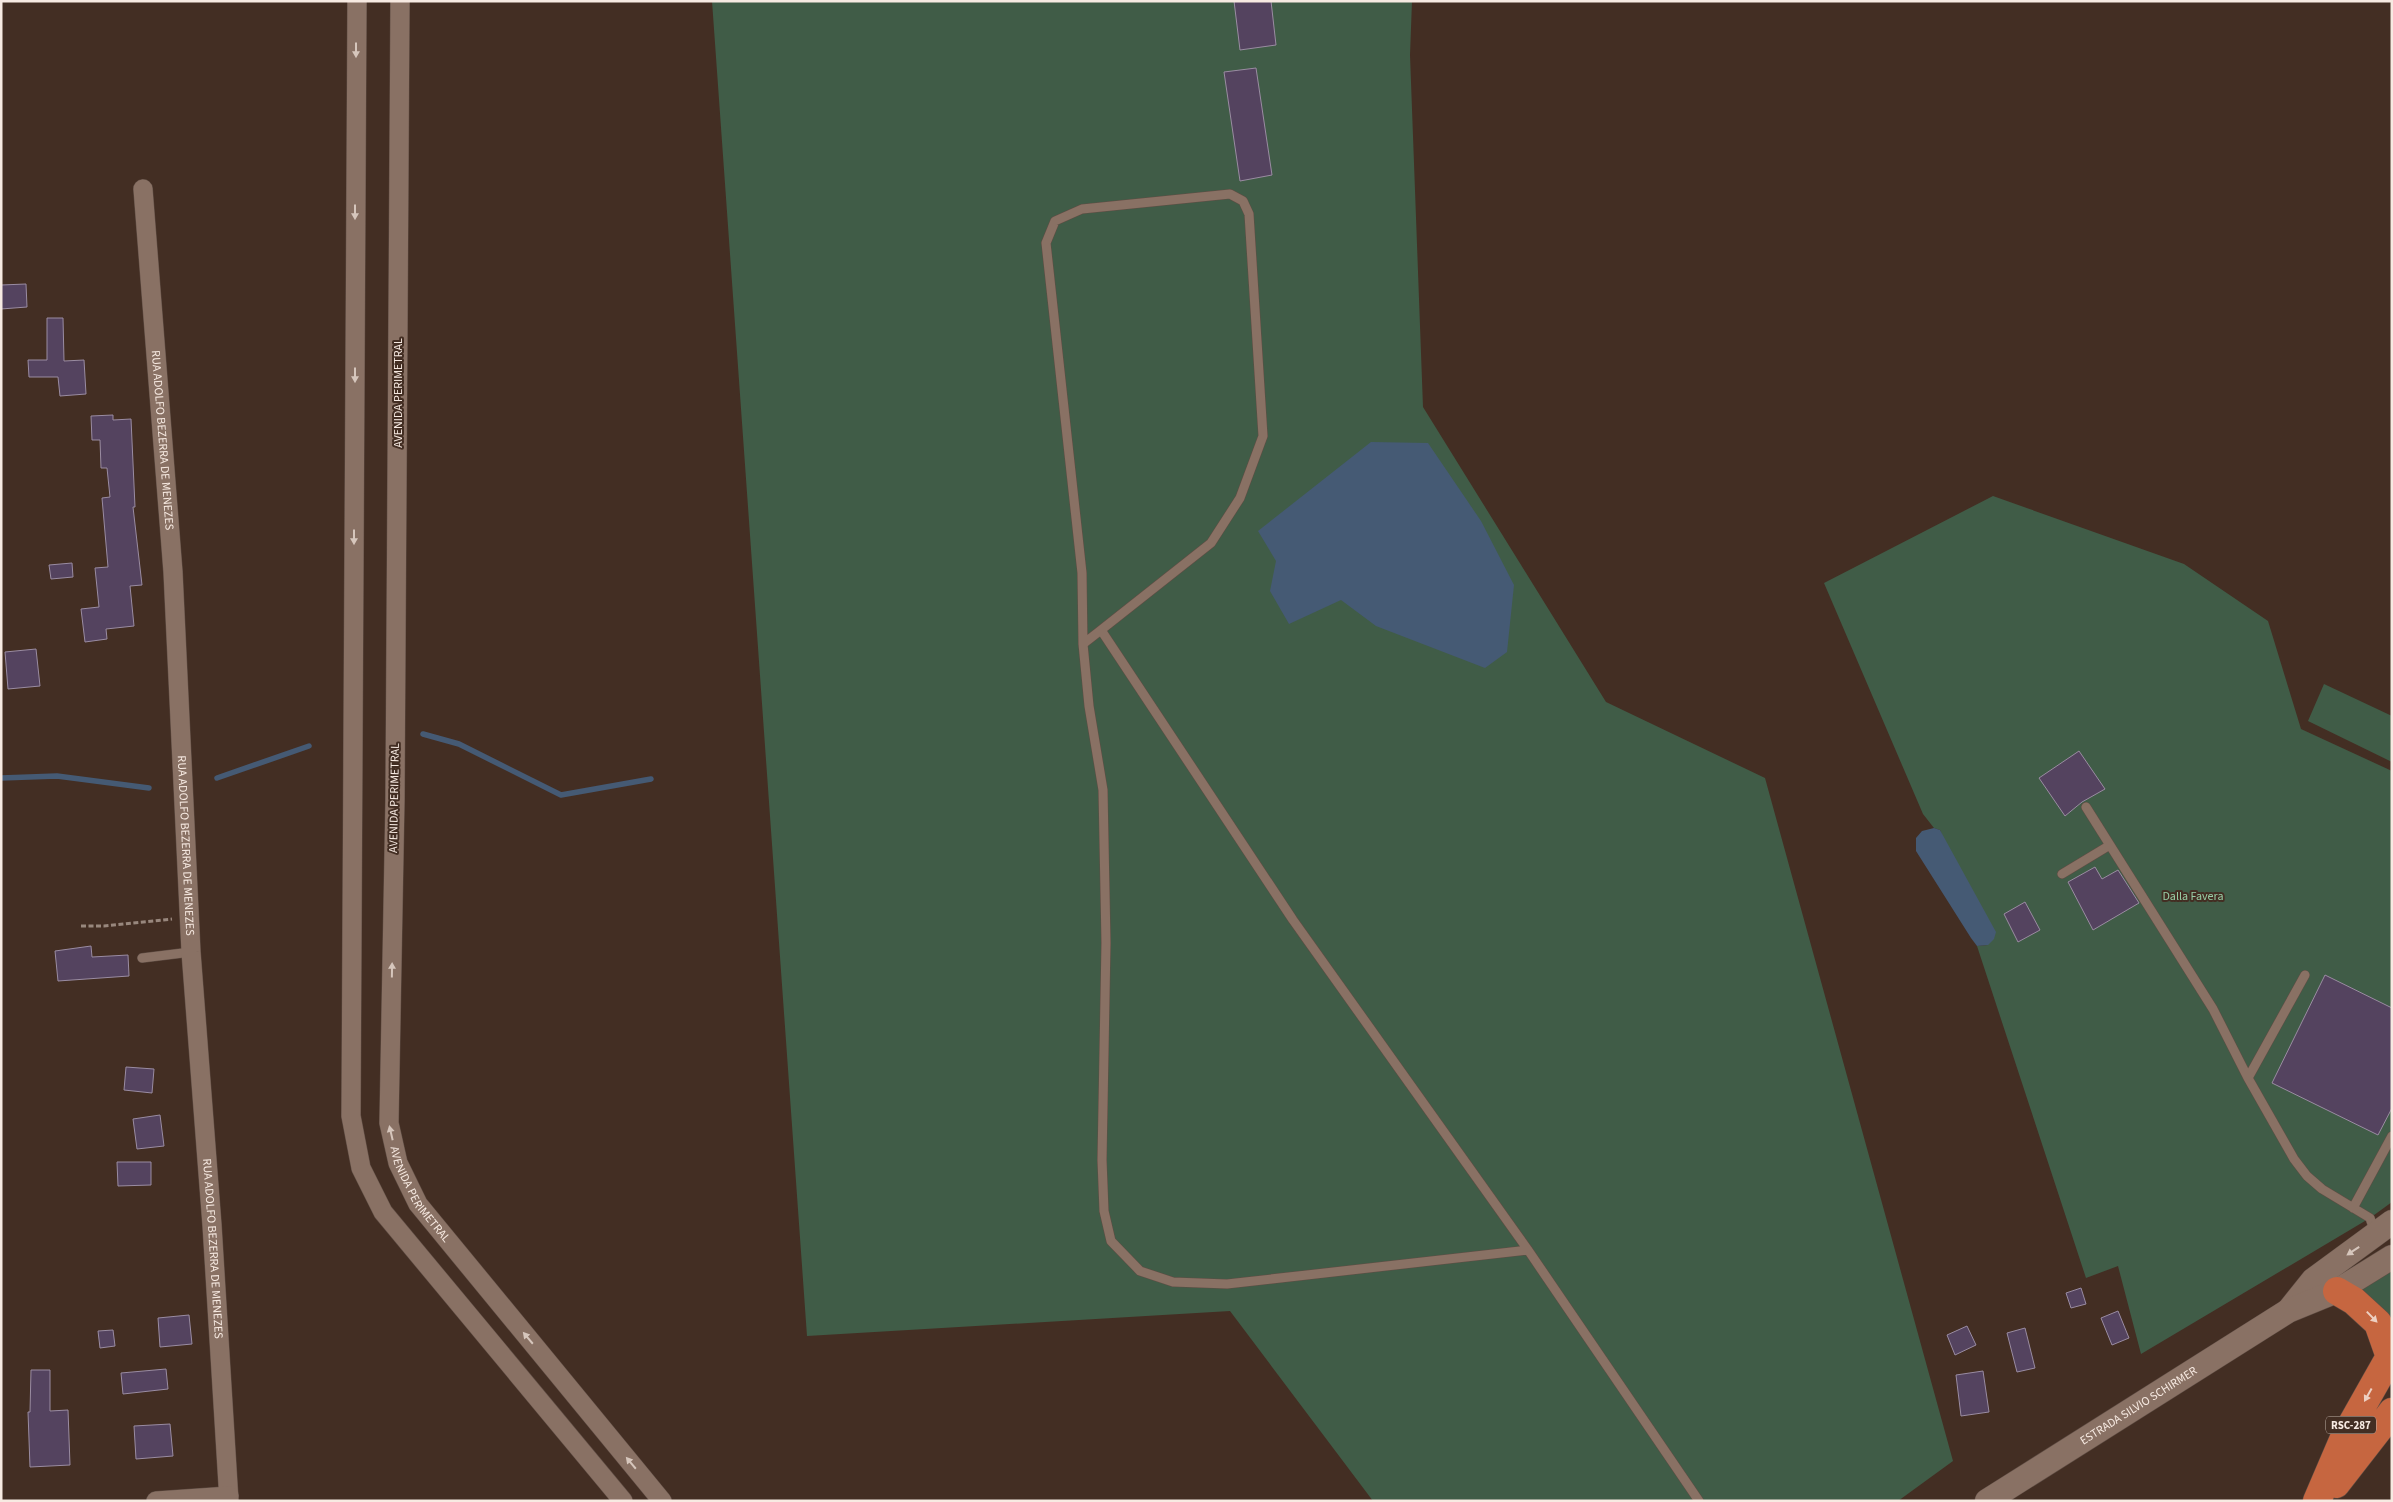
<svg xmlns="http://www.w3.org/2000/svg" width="2393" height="1502" font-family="'Source Sans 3',sans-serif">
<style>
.green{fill:#405c47}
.water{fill:#455a74}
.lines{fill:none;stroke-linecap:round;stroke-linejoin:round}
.stream{stroke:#455a74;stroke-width:5.5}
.building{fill:#54435f;stroke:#9a8ca2}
.service-casing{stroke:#5f4d44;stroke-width:10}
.minor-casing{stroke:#5f4d44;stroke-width:20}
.tertiary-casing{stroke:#5f4d44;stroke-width:25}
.trunk-casing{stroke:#5f4d44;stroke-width:29}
.path{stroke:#98877d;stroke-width:3;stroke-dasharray:5 2.5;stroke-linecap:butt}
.service{stroke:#897164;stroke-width:9}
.minor{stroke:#897164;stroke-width:19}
.tertiary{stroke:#897164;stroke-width:24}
.trunk{stroke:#c66640;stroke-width:28}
.oneway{fill:#d6c6bc}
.oneway2{fill:#edd0c2}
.labels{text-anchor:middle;stroke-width:4;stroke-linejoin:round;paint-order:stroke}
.shield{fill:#432e23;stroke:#c1b2a9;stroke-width:1}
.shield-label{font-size:11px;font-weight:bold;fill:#f7eae2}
.street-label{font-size:12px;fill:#f7eae2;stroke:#432e23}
.park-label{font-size:12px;fill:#98cea6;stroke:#432e23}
</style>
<rect width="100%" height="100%" fill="#432e23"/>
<path class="green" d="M 712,1 L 1412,1 L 1410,55 L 1423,407 L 1606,702 L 1765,778 L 1953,1461 L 1898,1501 L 1373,1501 L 1230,1311 L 807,1336 Z
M 1993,496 L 2184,564 L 2268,621 L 2301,729 L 2392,771 L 2392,1202 L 2370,1218 L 2141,1354 L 2118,1266 L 2086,1278 L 1977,946 L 1988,945 L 1940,830 L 1934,828 L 1923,814 L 1824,583 Z
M 2324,684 L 2392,716 L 2392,762 L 2308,721 Z
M 2392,1268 L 2392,1323 L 2354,1291 Z"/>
<path class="water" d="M 1371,442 L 1428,443 L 1481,521 L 1514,585 L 1507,652 L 1485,668 L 1376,626 L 1341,600 L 1289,624 L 1270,591 L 1276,561 L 1258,531 Z
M 1934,828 L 1940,830 L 1996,932 L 1994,939 L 1988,945 L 1977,946 L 1971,938 L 1916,851 L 1916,838 L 1922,831 Z"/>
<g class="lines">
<path class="stream" d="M 423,734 L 459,744 L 561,795 L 651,779
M 1,778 L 57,776 L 149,788
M 217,778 L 309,746"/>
</g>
<path class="building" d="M 1234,1 L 1271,1 L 1276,45 L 1240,50 Z
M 1256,68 L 1272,175 L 1240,181 L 1224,72 Z
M 26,284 L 27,307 L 1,309 L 1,285 Z
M 47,318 L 63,318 L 64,361 L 84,360 L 86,394 L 60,396 L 58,377 L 29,377 L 28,360 L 47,360 Z
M 113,415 L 113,420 L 131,419 L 135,507 L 133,507 L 142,585 L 130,586 L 134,626 L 106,629 L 107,639 L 85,642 L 81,609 L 99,607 L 95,568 L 108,567 L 102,498 L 110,497 L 107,468 L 101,468 L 100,440 L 92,440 L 91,416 Z
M 72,563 L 73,577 L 51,579 L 49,565 Z
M 36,649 L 40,686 L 8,689 L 5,652 Z
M 2079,751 L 2105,789 L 2082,802 L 2065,816 L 2039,778 Z
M 2095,867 L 2102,879 L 2118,870 L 2139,903 L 2093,930 L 2068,882 Z
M 2025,902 L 2040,930 L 2018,942 L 2004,914 Z
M 91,946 L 92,957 L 128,955 L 129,976 L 58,981 L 55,951 Z
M 2325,975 L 2392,1008 L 2392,1108 L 2378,1135 L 2272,1083 Z
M 126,1067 L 154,1069 L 152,1093 L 124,1090 Z
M 160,1115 L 164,1146 L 137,1149 L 133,1119 Z
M 117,1162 L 151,1162 L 151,1185 L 118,1186 Z
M 2081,1288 L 2086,1304 L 2071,1308 L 2066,1293 Z
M 2118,1311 L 2129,1338 L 2112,1345 L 2101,1318 Z
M 189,1315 L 192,1344 L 160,1347 L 158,1318 Z
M 1967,1326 L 1976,1345 L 1955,1355 L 1947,1335 Z
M 2025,1328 L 2035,1368 L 2017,1372 L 2007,1333 Z
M 113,1330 L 115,1346 L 100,1348 L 98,1331 Z
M 166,1369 L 168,1389 L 123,1394 L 121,1373 Z
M 31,1370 L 50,1370 L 50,1411 L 68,1410 L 70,1465 L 30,1467 L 28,1412 L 30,1412 Z
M 1983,1371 L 1989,1412 L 1961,1416 L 1956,1375 Z
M 170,1424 L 173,1456 L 136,1459 L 134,1426 Z"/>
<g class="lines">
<g class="service-casing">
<path id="service" d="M 1101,630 L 1211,543 L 1240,498 L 1263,436 L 1249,214 L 1243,201 L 1230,194 L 1082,209 L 1055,221 L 1046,243 L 1082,573 L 1083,644 L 1089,706 L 1103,790 L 1106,943 L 1102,1160 L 1104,1211 L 1111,1241 L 1140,1271 L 1173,1282 L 1227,1284 L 1528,1250
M 1083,644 L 1101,630 L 1293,920 L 1528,1250 L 1699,1501
M 2086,807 L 2213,1009 L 2248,1078 L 2294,1159 L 2307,1176 L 2322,1189 L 2370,1218 L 2375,1233
M 2062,874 L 2110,845
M 142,958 L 191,952
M 2248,1078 L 2305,975
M 2353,1208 L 2392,1136"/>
</g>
<g class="minor-casing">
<g id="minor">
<path d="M 357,1 L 351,1116 L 361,1168 L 383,1212 L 623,1501"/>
<path id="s1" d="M 400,1 L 395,799 L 389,1123 L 398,1163 L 418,1204 L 662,1501"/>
<path id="s2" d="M 143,189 L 173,572 L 191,952 L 212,1225 L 229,1501"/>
<path d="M 156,1501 L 229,1496"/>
</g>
</g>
<g class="tertiary-casing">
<g id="tertiary">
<path d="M 2289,1310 L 2313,1280 L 2392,1222"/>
<path id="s3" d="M 1987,1501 L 2288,1311 L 2337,1291 L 2392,1257"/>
</g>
</g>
<g class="trunk-casing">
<path id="trunk" d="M 2337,1291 L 2354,1301 L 2378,1323 L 2390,1357
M 2336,1484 L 2392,1412
M 2317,1501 L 2344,1438 L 2392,1353"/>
</g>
<path class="path" d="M 81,926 L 104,926 L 172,919"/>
<use href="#service" class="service"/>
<use href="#minor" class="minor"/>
<use href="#tertiary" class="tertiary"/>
<use href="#trunk" class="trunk"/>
</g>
<defs><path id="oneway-solid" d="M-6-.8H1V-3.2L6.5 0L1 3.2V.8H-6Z" transform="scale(1.25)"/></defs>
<g class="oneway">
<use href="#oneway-solid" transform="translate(356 50) rotate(90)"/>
<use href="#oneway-solid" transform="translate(355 212) rotate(90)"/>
<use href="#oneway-solid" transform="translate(355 375) rotate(90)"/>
<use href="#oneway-solid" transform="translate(354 537) rotate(90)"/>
<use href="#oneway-solid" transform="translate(392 970) rotate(-89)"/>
<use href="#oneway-solid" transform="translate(391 1133) rotate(-103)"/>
<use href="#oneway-solid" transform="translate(2353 1251) rotate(146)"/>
<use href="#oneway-solid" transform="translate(528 1338) rotate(-130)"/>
<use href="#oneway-solid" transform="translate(631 1463) rotate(-130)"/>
</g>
<g class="oneway2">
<use href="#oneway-solid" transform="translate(2372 1317) rotate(46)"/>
<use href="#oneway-solid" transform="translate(2368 1395) rotate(119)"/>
</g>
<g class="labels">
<rect class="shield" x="2326" y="1416.5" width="50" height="17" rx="4"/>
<g class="shield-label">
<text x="2351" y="1429">RSC-287</text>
</g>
<g class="street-label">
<text transform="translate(398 393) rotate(-90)" y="4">AVENIDA PERIMETRAL</text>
<text dy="4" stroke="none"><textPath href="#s2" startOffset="252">RUA ADOLFO BEZERRA DE MENEZES</textPath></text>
<text transform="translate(394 798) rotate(-89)" y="4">AVENIDA PERIMETRAL</text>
<text dy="4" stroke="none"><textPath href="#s2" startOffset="658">RUA ADOLFO BEZERRA DE MENEZES</textPath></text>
<text dy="4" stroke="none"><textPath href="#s1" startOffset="1201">AVENIDA PERIMETRAL</textPath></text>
<text dy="4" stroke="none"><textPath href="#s2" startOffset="1062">RUA ADOLFO BEZERRA DE MENEZES</textPath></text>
<text dy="4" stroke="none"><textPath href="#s3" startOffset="179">ESTRADA SILVIO SCHIRMER</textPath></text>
</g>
<g class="park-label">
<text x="2193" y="900">Dalla Favera</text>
</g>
</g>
<rect width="2393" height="1502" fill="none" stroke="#f7eae2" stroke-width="5"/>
</svg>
